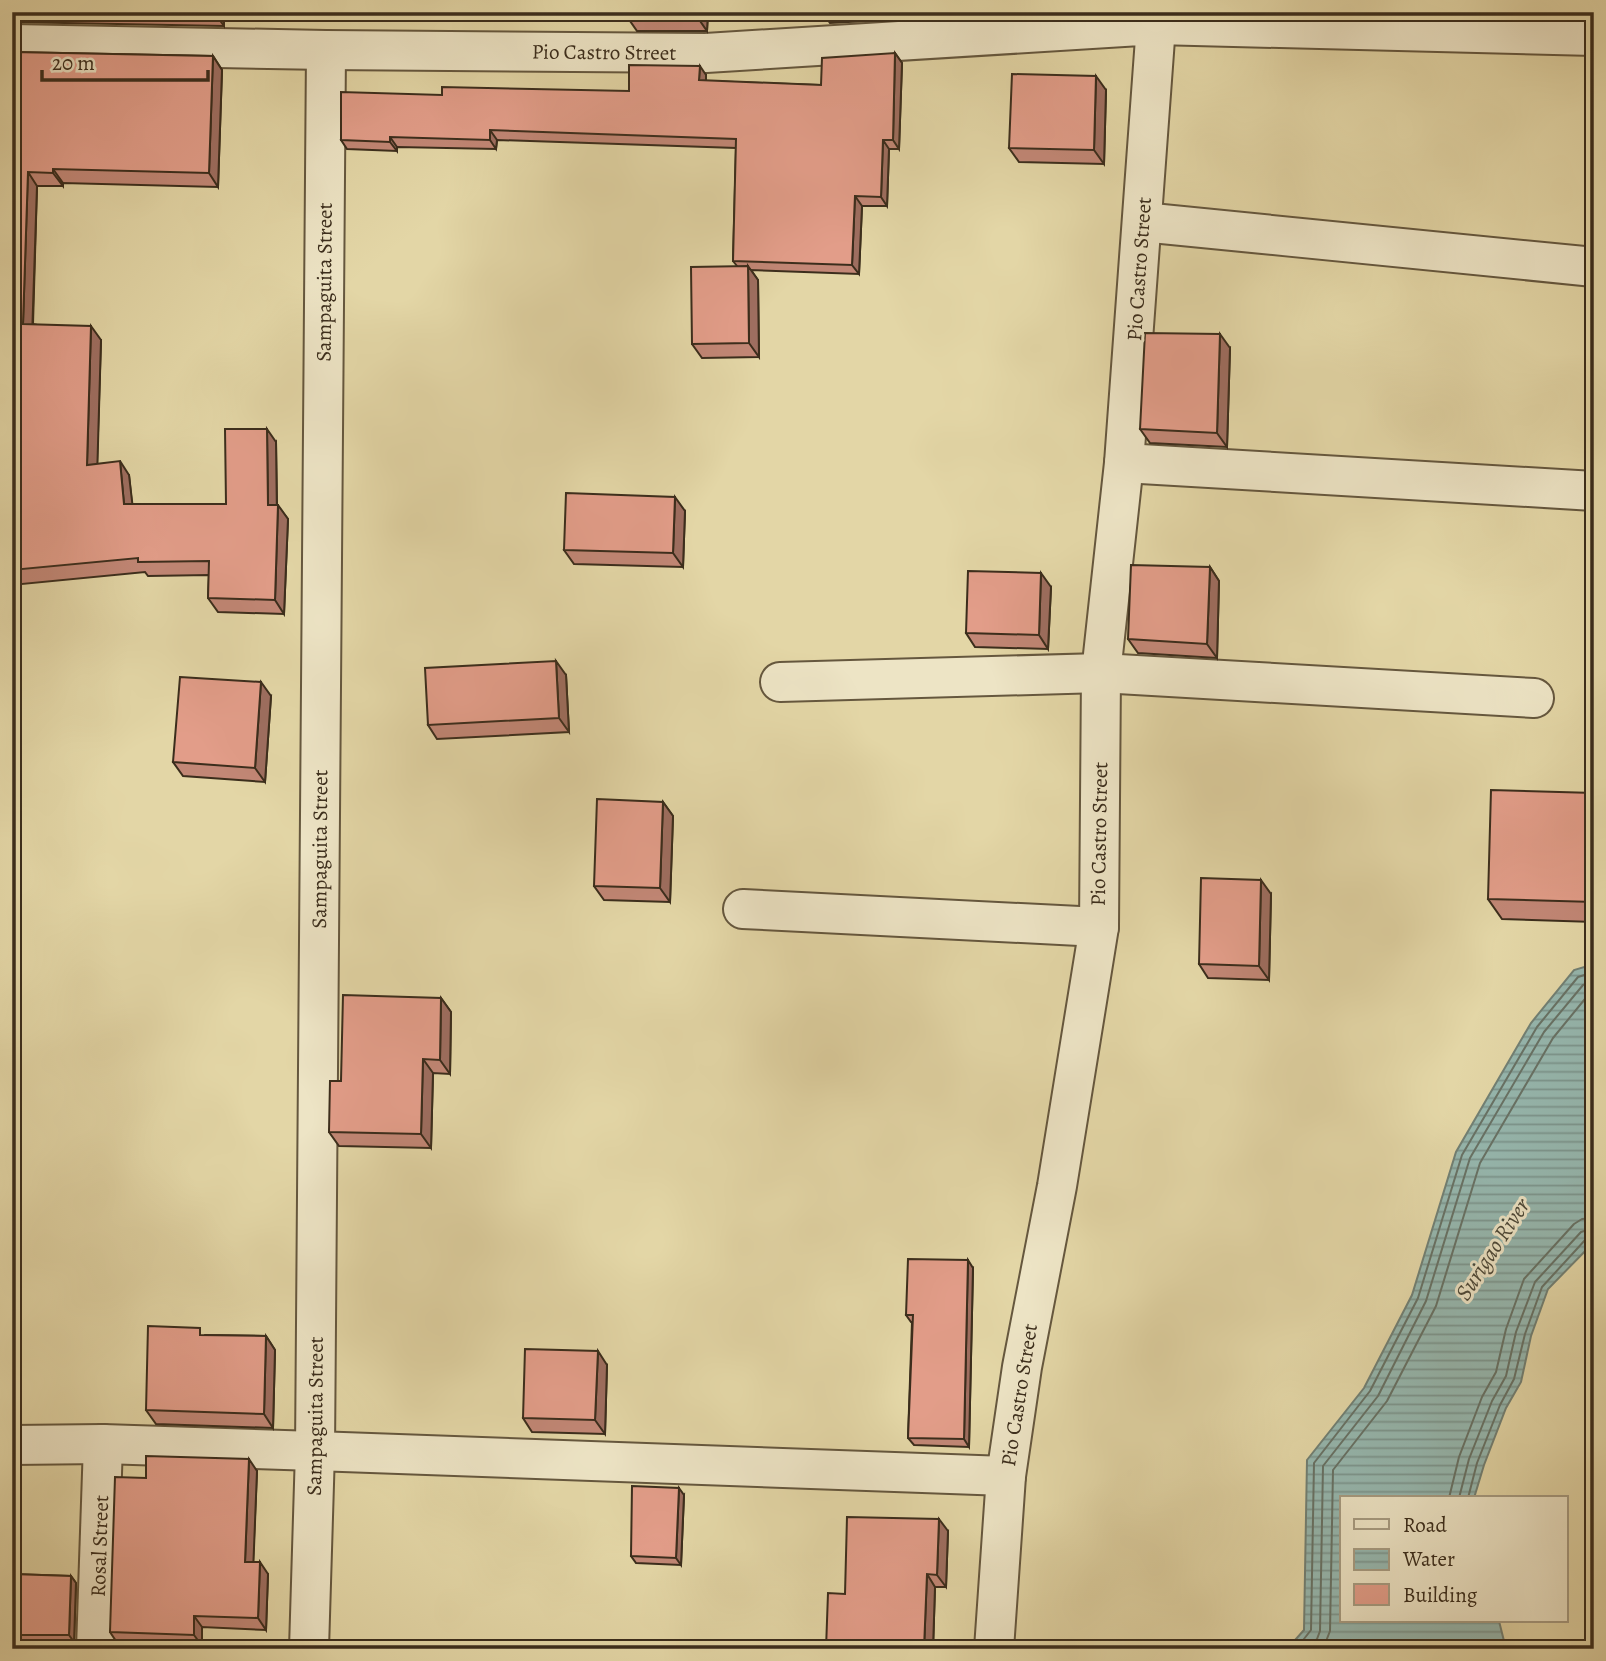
<svg xmlns="http://www.w3.org/2000/svg" width="1606" height="1661" font-family="Alegreya,serif">
<style>
.water{fill:url(#water-rules);stroke:#728074;stroke-width:2}
.lines{fill:none;stroke-linecap:round;stroke-linejoin:round}
.shore{stroke:#687265;stroke-width:2}
.minor-casing{stroke:#65573e;stroke-width:42}
.minor{stroke:#ede4c5;stroke-width:38}
.wall{fill:#c28776;stroke:#3b2d1c;stroke-width:2}
.shaded-wall{fill:#9e6e60;stroke:#3b2d1c;stroke-width:2}
.building{fill:#e29d89;stroke:#3b2d1c;stroke-width:2}
.labels{text-anchor:middle;stroke-width:6;stroke-linejoin:round;paint-order:stroke}
.street-label{font-size:21px;fill:#3b2d1c;stroke:#ede4c5}
.water-label{font-size:23px;font-style:italic;fill:#4d4939;stroke:#ede4c5}
</style>
<defs>
<pattern id="water-rules" width="6" height="5" patternUnits="userSpaceOnUse" patternTransform="scale(1.75)"><rect width="6" height="5" fill="#96b7ae"/><path d="M0 2.5h6" fill="none" stroke="#7c958d"/></pattern>
</defs>
<rect width="100%" height="100%" fill="#e3d6a6"/>
<filter id="stains"><feTurbulence type="fractalNoise" baseFrequency=".00286" numOctaves="4"/><feColorMatrix values="0 0 0 0 .2 0 0 0 0 .09 0 0 0 0 .02 0 0 0 .5 -.17"/></filter>
<radialGradient id="worn" r=".72"><stop offset=".6" stop-color="#630" stop-opacity="0"/><stop offset="1" stop-color="#630" stop-opacity=".3"/></radialGradient>
<path class="water" d="M 1594,964 L 1594,1242 L 1548,1289 L 1531,1336 L 1521,1382 L 1506,1408 L 1484,1465 L 1474,1498 L 1342,1498 L 1342,1621 L 1499,1621 L 1506,1649 L 1287,1649 L 1304,1630 L 1307,1460 L 1364,1388 L 1412,1295 L 1456,1152 L 1531,1023 L 1574,970 Z"/>
<g class="lines">
<path class="shore" d="M 1449,1498 L 1459,1457 L 1482,1397 L 1496,1372 L 1506,1329 L 1524,1279 L 1574,1224 L 1582,1219 L 1594,1218
M 1459,1498 L 1469,1459 L 1492,1401 L 1506,1376 L 1516,1332 L 1535,1282 L 1581,1232 L 1594,1228
M 1468,1498 L 1477,1463 L 1500,1405 L 1514,1379 L 1525,1334 L 1542,1287 L 1586,1239 L 1594,1237
M 1296,1649 L 1311,1630 L 1314,1463 L 1370,1391 L 1418,1298 L 1462,1155 L 1537,1027 L 1578,977 L 1594,972
M 1308,1649 L 1317,1639 L 1320,1631 L 1323,1466 L 1378,1396 L 1426,1301 L 1470,1158 L 1544,1032 L 1583,985 L 1594,981
M 1323,1649 L 1330,1631 L 1333,1470 L 1387,1401 L 1436,1306 L 1480,1163 L 1553,1038 L 1589,994 L 1594,992"/>
<g class="minor-casing">
<g id="minor">
<path d="M 1156,25 L 1594,36"/>
<path id="s1" d="M 12,44 L 326,50 L 706,53 L 1156,25 L 1124,463 L 1101,673 L 1099,927 L 1057,1186 L 1022,1367 L 1006,1476 L 994,1649"/>
<path d="M 1142,222 L 1594,267"/>
<path d="M 1124,463 L 1594,491"/>
<path d="M 780,682 L 1101,673 L 1534,698"/>
<path d="M 743,909 L 1099,927"/>
<path d="M 12,1445 L 103,1444 L 315,1451 L 1006,1476"/>
<path id="s2" d="M 96,1649 L 103,1444"/>
<path id="s3" d="M 309,1649 L 315,1451 L 326,50"/>
</g>
</g>
<use href="#minor" class="minor"/>
</g>
<path class="wall" d="M 12,12 L 249,12 L 248,17 L 224,16 L 224,26 L 12,22 Z
M 708,12 L 707,31 L 637,31 L 628,18 Z
M 822,12 L 966,12 L 966,15 L 903,14 L 903,19 L 830,23 Z
M 12,52 L 213,56 L 222,70 L 218,187 L 63,183 L 63,186 L 37,186 L 33,324 L 101,340 L 97,464 L 129,475 L 132,504 L 226,504 L 276,442 L 277,505 L 288,519 L 284,614 L 218,612 L 208,598 L 209,575 L 148,576 L 145,572 L 12,585 Z
M 895,53 L 902,63 L 899,149 L 889,149 L 887,206 L 862,206 L 859,274 L 751,270 L 758,280 L 759,357 L 702,358 L 692,344 L 737,266 L 733,261 L 736,148 L 497,140 L 496,149 L 397,147 L 397,151 L 347,149 L 341,140 L 442,95 L 629,91 L 706,75 L 706,81 L 821,85 Z
M 1106,90 L 1104,164 L 1019,162 L 1009,148 Z
M 1230,348 L 1227,447 L 1150,443 L 1140,429 Z
M 685,511 L 683,567 L 574,564 L 564,550 Z
M 1210,567 L 1219,581 L 1217,658 L 1138,653 L 1128,639 Z
M 1051,587 L 1048,649 L 975,647 L 966,633 Z
M 566,675 L 569,732 L 437,739 L 428,725 Z
M 271,696 L 265,782 L 183,776 L 173,762 Z
M 1594,793 L 1594,922 L 1502,919 L 1488,899 Z
M 663,802 L 673,816 L 670,902 L 604,900 L 594,886 Z
M 1271,894 L 1269,980 L 1208,978 L 1199,964 Z
M 441,998 L 451,1012 L 450,1074 L 433,1073 L 431,1148 L 339,1146 L 329,1132 L 341,1081 Z
M 973,1268 L 969,1447 L 914,1445 L 908,1438 L 912,1322 L 911,1322 L 906,1315 Z
M 205,1335 L 266,1336 L 275,1350 L 273,1428 L 156,1424 L 146,1410 Z
M 607,1365 L 605,1434 L 532,1432 L 523,1418 Z
M 257,1471 L 253,1562 L 268,1574 L 266,1630 L 202,1627 L 202,1646 L 118,1644 L 110,1632 L 146,1478 Z
M 684,1495 L 681,1565 L 636,1563 L 631,1556 Z
M 948,1531 L 946,1587 L 935,1587 L 933,1649 L 826,1649 L 845,1594 Z
M 12,1574 L 71,1576 L 76,1583 L 74,1642 L 12,1642 Z"/>
<path class="shaded-wall" d="M 214,12 L 221,12 L 224,16 L 224,26 Z
M 699,12 L 708,12 L 707,31 L 698,18 Z
M 895,53 L 902,63 L 899,149 L 893,140 Z
M 213,56 L 222,70 L 218,187 L 209,173 Z
M 700,66 L 706,75 L 706,90 L 699,80 Z
M 1096,76 L 1106,90 L 1104,164 L 1094,150 Z
M 490,130 L 497,140 L 496,149 L 490,140 Z
M 390,137 L 397,147 L 397,151 L 390,142 Z
M 883,140 L 889,149 L 887,206 L 881,197 Z
M 53,169 L 63,183 L 63,186 L 53,173 Z
M 28,172 L 37,186 L 32,338 L 23,324 Z
M 855,196 L 862,206 L 859,274 L 852,265 Z
M 748,266 L 758,280 L 759,357 L 749,343 Z
M 91,326 L 101,340 L 97,478 L 87,465 Z
M 1220,334 L 1230,348 L 1227,447 L 1217,433 Z
M 267,429 L 276,442 L 277,518 L 268,505 Z
M 120,461 L 129,475 L 134,518 L 124,504 Z
M 675,497 L 685,511 L 683,567 L 673,553 Z
M 278,505 L 288,519 L 284,614 L 275,600 Z
M 1210,567 L 1219,581 L 1217,658 L 1207,644 Z
M 1041,573 L 1051,587 L 1048,649 L 1039,635 Z
M 556,661 L 566,675 L 569,732 L 559,718 Z
M 261,682 L 271,696 L 265,782 L 255,768 Z
M 663,802 L 673,816 L 670,902 L 660,888 Z
M 1261,880 L 1271,894 L 1269,980 L 1259,966 Z
M 441,998 L 451,1012 L 450,1074 L 440,1060 Z
M 423,1059 L 433,1073 L 431,1148 L 421,1134 Z
M 968,1260 L 973,1268 L 969,1447 L 964,1439 Z
M 266,1336 L 275,1350 L 273,1428 L 264,1414 Z
M 598,1351 L 607,1365 L 605,1434 L 595,1420 Z
M 249,1459 L 257,1471 L 253,1573 L 245,1562 Z
M 679,1488 L 684,1495 L 681,1565 L 676,1558 Z
M 939,1519 L 948,1531 L 946,1587 L 937,1575 Z
M 260,1562 L 268,1574 L 266,1630 L 258,1618 Z
M 927,1574 L 935,1587 L 933,1649 L 924,1649 Z
M 71,1576 L 76,1583 L 74,1642 L 69,1635 Z
M 194,1616 L 202,1627 L 202,1646 L 194,1635 Z"/>
<path class="building" d="M 628,12 L 699,12 L 698,18 L 628,18 Z
M 12,52 L 213,56 L 209,173 L 53,169 L 53,173 L 28,172 L 23,324 L 91,326 L 87,465 L 120,461 L 124,504 L 226,504 L 225,429 L 267,429 L 268,505 L 278,505 L 275,600 L 208,598 L 209,561 L 138,562 L 138,558 L 12,570 Z
M 895,53 L 893,140 L 883,140 L 881,197 L 855,196 L 852,265 L 733,261 L 736,139 L 490,130 L 490,140 L 390,137 L 390,142 L 341,140 L 341,92 L 442,95 L 442,87 L 629,91 L 629,65 L 700,66 L 699,80 L 821,85 L 822,58 Z
M 1012,74 L 1096,76 L 1094,150 L 1009,148 Z
M 748,266 L 749,343 L 692,344 L 691,267 Z
M 1145,333 L 1220,334 L 1217,433 L 1140,429 Z
M 566,493 L 675,497 L 673,553 L 564,550 Z
M 1131,565 L 1210,567 L 1207,644 L 1128,639 Z
M 968,571 L 1041,573 L 1039,635 L 966,633 Z
M 556,661 L 559,718 L 428,725 L 425,668 Z
M 180,677 L 261,682 L 255,768 L 173,762 Z
M 1491,790 L 1594,793 L 1594,902 L 1488,899 Z
M 597,799 L 663,802 L 660,888 L 594,886 Z
M 1201,878 L 1261,880 L 1259,966 L 1199,964 Z
M 343,995 L 441,998 L 440,1060 L 423,1059 L 421,1134 L 329,1132 L 330,1081 L 341,1081 Z
M 908,1259 L 968,1260 L 964,1439 L 908,1438 L 913,1315 L 906,1315 Z
M 148,1326 L 200,1328 L 200,1335 L 266,1336 L 264,1414 L 146,1410 Z
M 525,1349 L 598,1351 L 595,1420 L 523,1418 Z
M 146,1456 L 249,1459 L 245,1562 L 260,1562 L 258,1618 L 194,1616 L 194,1635 L 110,1632 L 115,1477 L 146,1478 Z
M 632,1486 L 679,1488 L 676,1558 L 631,1556 Z
M 847,1517 L 939,1519 L 937,1575 L 927,1574 L 924,1649 L 826,1649 L 828,1593 L 845,1594 Z
M 12,1574 L 71,1576 L 69,1635 L 12,1635 Z"/>
<g class="labels">
<g class="street-label">
<text dy="7" stroke="none"><textPath href="#s1" startOffset="592">Pio Castro Street</textPath></text>
<text transform="translate(1139 269) rotate(-86)" y="7">Pio Castro Street</text>
<text dy="7" stroke="none"><textPath href="#s3" startOffset="1367">Sampaguita Street</textPath></text>
<text transform="translate(1099 834) rotate(-89)" y="7">Pio Castro Street</text>
<text dy="7" stroke="none"><textPath href="#s3" startOffset="800">Sampaguita Street</textPath></text>
<text transform="translate(1019 1395) rotate(-81)" y="7">Pio Castro Street</text>
<text dy="7" stroke="none"><textPath href="#s3" startOffset="233">Sampaguita Street</textPath></text>
<text dy="7" stroke="none"><textPath href="#s2" startOffset="103">Rosal Street</textPath></text>
</g>
<g class="water-label">
<text transform="translate(1492 1249) rotate(-57)" y="8">Surigao River</text>
</g>
</g>
<rect width="1606" height="1661" fill="none" stroke="#e3d6a6" stroke-width="42"/>
<rect x="14" y="14" width="1578" height="1633" fill="none" stroke="#3b2d1c" stroke-width="3.5"/>
<rect x="21" y="21" width="1564" height="1619" fill="none" stroke="#3b2d1c" stroke-width="2"/>
<rect x="1340" y="1496" width="228" height="126" fill="#ede4c5" stroke="#a69b81" stroke-width="2"/>
<rect x="1354" y="1519" width="35" height="10" fill="#ede4c5" stroke="#a69b81" stroke-width="2"/>
<text x="1403" y="1532" font-size="21" fill="#3b2d1c">Road</text>
<rect x="1354" y="1549" width="35" height="21" fill="url(#water-rules)" stroke="#a69b81" stroke-width="2"/>
<text x="1403" y="1566" font-size="21" fill="#3b2d1c">Water</text>
<rect x="1354" y="1584" width="35" height="21" fill="#e29d89" stroke="#a69b81" stroke-width="2"/>
<text x="1403" y="1602" font-size="21" fill="#3b2d1c">Building</text>
<path d="M42 70v10h166v-10" fill="none" stroke="#3b2d1c" stroke-width="3.5"/>
<text x="52" y="70" font-size="21" fill="#3b2d1c" stroke="#ede4c5" stroke-width="5" paint-order="stroke">20 m</text>
<rect width="100%" height="100%" filter="url(#stains)"/>
<rect width="100%" height="100%" fill="url(#worn)"/>
</svg>
